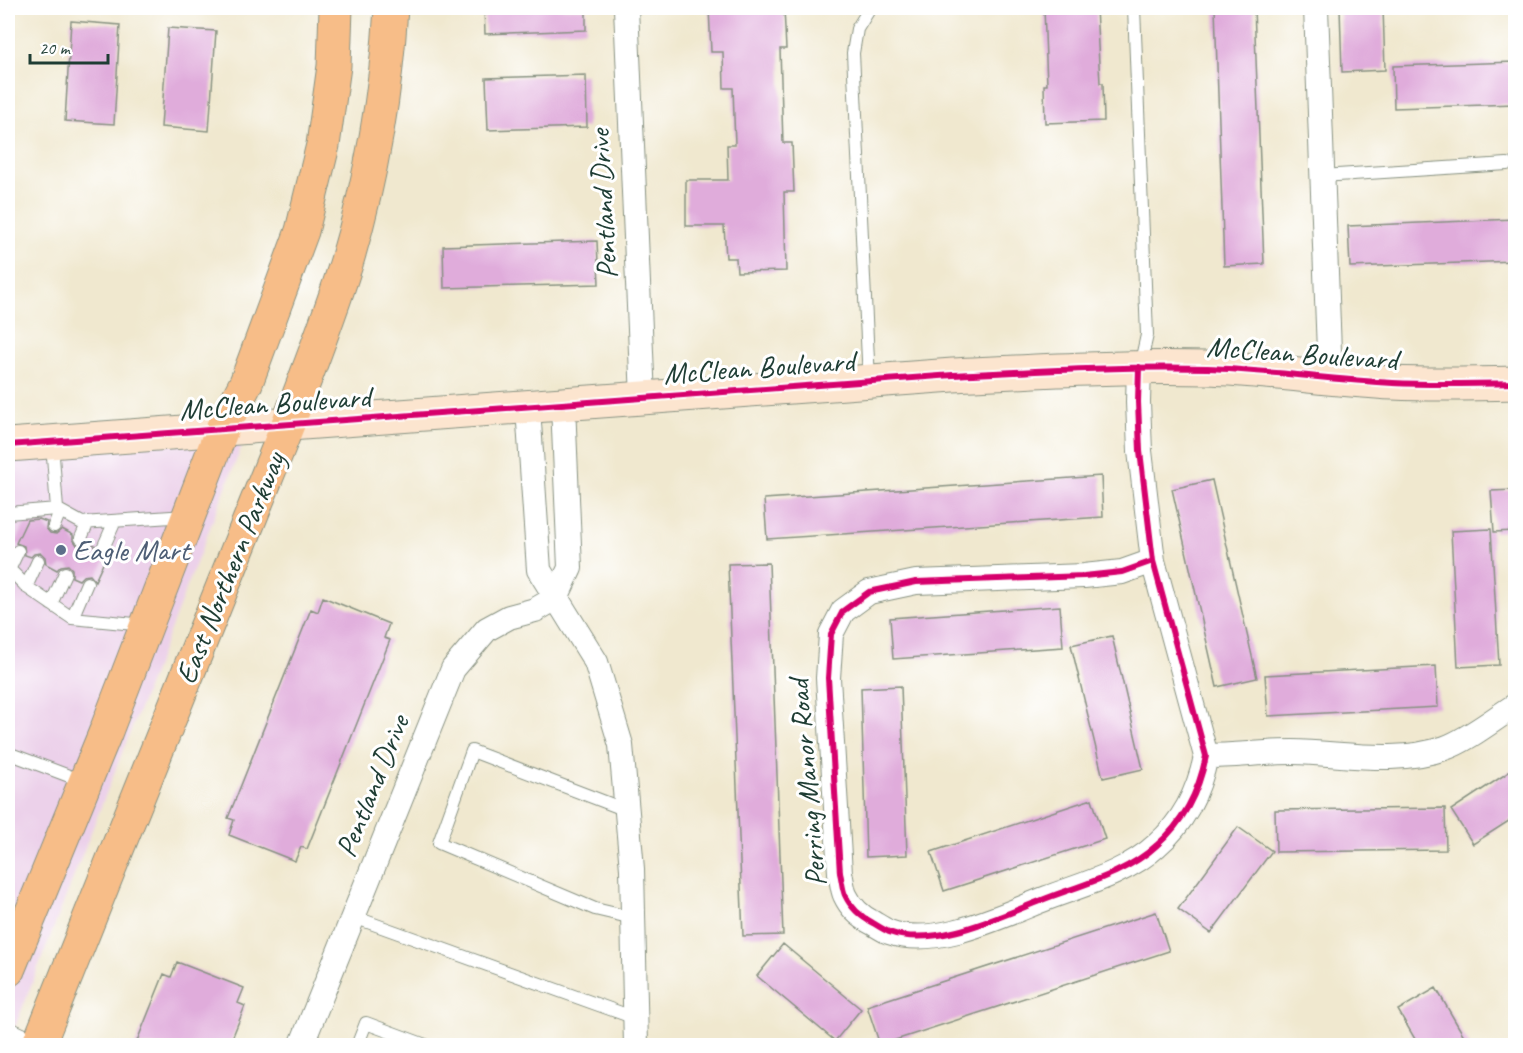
<svg xmlns="http://www.w3.org/2000/svg" width="1523" height="1053" font-family="Caveat,sans-serif">
<style>
.built{fill:#ecd1ea}
.building{fill:#e0acdb}
.lines{fill:none;stroke-linecap:round;stroke-linejoin:round}
.lane-casing{stroke:#889282;stroke-width:14}
.street-casing{stroke:#889282;stroke-width:26}
.secondary-casing{stroke:#889282;stroke-width:35}
.primary-casing{stroke:#889282;stroke-width:35}
.lane{stroke:#fff;stroke-width:12}
.street{stroke:#fff;stroke-width:24}
.secondary{stroke:#fce5cf;stroke-width:33}
.primary{stroke:#f7bd88;stroke-width:33}
.cycleway-casing{stroke:#fff;stroke-width:10}
.cycleway{stroke:#d6006c;stroke-width:6}
.service-dot{fill:#5c6f8a;stroke:#fff;stroke-width:2}
.labels{text-anchor:middle;stroke-width:6;stroke-linejoin:round;paint-order:stroke}
.street-label{font-size:30px;fill:#1f3d34;stroke:#fff}
.service-label{font-size:30px;fill:#4e5e75;stroke:#fff;text-anchor:start}
</style>
<rect width="100%" height="100%" fill="#fff"/>
<filter id="ink" filterUnits="userSpaceOnUse"><feTurbulence type="fractalNoise" baseFrequency=".0167" numOctaves="2"/><feDisplacementMap in="SourceGraphic" scale="12" xChannelSelector="R" yChannelSelector="G"/><feConvolveMatrix kernelMatrix="1 2 1 2 8 2 1 2 1" color-interpolation-filters="sRGB"/></filter>
<filter id="wash" filterUnits="userSpaceOnUse"><feTurbulence type="fractalNoise" baseFrequency=".008" numOctaves="4" result="noise"/><feDisplacementMap in="SourceGraphic" scale="24" xChannelSelector="R" yChannelSelector="G"/><feGaussianBlur stdDeviation="1.35" result="paint"/><feColorMatrix in="noise" values="0 0 0 0 0 0 0 0 0 0 0 0 0 0 0 0 0 1.4 0 .05"/><feComposite in="paint" operator="in"/></filter>
<g filter="url(#wash)">
<rect width="100%" height="100%" fill="#f0e8cf"/>
<path class="built" d="M 247,433 L 11,1037 L 8,1036 L 8,450 Z"/>
<g id="blocks">
<path class="building" d="M 484,8 L 586,8 L 586,30 L 485,34 Z
M 709,8 L 784,8 L 786,49 L 780,49 L 783,143 L 792,143 L 794,192 L 784,192 L 786,271 L 737,272 L 736,258 L 726,258 L 724,226 L 686,226 L 686,180 L 728,180 L 727,145 L 735,145 L 733,88 L 724,88 L 723,52 L 711,52 Z
M 1044,8 L 1096,8 L 1100,83 L 1103,83 L 1104,121 L 1045,123 L 1044,85 L 1047,85 Z
M 1215,8 L 1254,8 L 1264,264 L 1224,266 Z
M 1340,8 L 1383,8 L 1385,70 L 1342,72 Z
M 71,21 L 120,25 L 114,124 L 65,121 Z
M 168,28 L 216,31 L 209,131 L 161,127 Z
M 1515,62 L 1515,104 L 1394,108 L 1393,66 Z
M 586,75 L 587,127 L 488,130 L 486,78 Z
M 1515,219 L 1515,261 L 1350,267 L 1348,226 Z
M 597,241 L 599,284 L 444,288 L 443,246 Z
M 1101,476 L 1103,517 L 767,539 L 764,499 Z
M 1212,480 L 1257,678 L 1217,687 L 1172,489 Z
M 1515,490 L 1515,531 L 1494,532 L 1491,491 Z
M 39,519 L 47,522 L 46,528 L 50,533 L 56,534 L 62,529 L 73,535 L 73,539 L 77,545 L 82,546 L 88,542 L 95,545 L 95,549 L 99,555 L 107,555 L 95,581 L 90,575 L 83,576 L 79,580 L 72,577 L 72,569 L 68,565 L 61,566 L 57,570 L 46,564 L 45,557 L 41,553 L 34,554 L 31,557 L 25,555 L 24,546 L 16,543 L 27,520 Z
M 1491,529 L 1499,665 L 1458,667 L 1451,531 Z
M 769,563 L 783,935 L 743,936 L 728,564 Z
M 323,597 L 389,624 L 384,638 L 390,640 L 307,849 L 301,847 L 295,861 L 229,835 L 234,820 L 228,818 L 311,609 L 318,612 Z
M 1060,606 L 1063,647 L 893,659 L 890,618 Z
M 1112,636 L 1143,769 L 1103,778 L 1071,645 Z
M 1436,666 L 1438,707 L 1268,716 L 1265,675 Z
M 901,686 L 907,855 L 866,857 L 861,688 Z
M 1515,768 L 1515,817 L 1473,844 L 1451,810 Z
M 1092,799 L 1105,839 L 944,891 L 931,852 Z
M 1445,808 L 1446,850 L 1276,852 L 1275,810 Z
M 1238,827 L 1272,851 L 1211,933 L 1178,909 Z
M 1156,912 L 1169,951 L 880,1045 L 867,1006 Z
M 783,944 L 861,1009 L 835,1041 L 757,976 Z
M 177,962 L 244,988 L 238,1003 L 245,1006 L 229,1046 L 135,1046 L 164,974 L 171,977 Z
M 1436,988 L 1458,1026 L 1470,1046 L 1419,1046 L 1398,1010 Z"/>
</g>
</g>
<g filter="url(#ink)">
<use href="#blocks" fill-opacity="0" stroke="#889282" stroke-width="1.5"/>
<g class="lines">
<g class="lane-casing">
<path id="lane" d="M 1134,8 L 1147,335 L 1140,366
M 1322,176 L 1507,164
M 869,380 L 853,53 L 857,29 L 870,8
M 52,443 L 57,509 L 60,511 L 82,523 L 186,516
M 8,513 L 57,509
M 54,526 L 60,511
M 81,538 L 88,522
M 103,548 L 115,521
M 8,568 L 28,588 L 72,618 L 145,625
M 9,570 L 18,551
M 26,587 L 38,561
M 51,604 L 65,573
M 72,618 L 87,583
M 8,753 L 85,782
M 626,810 L 472,751 L 439,843 L 595,909 L 633,918
M 354,917 L 635,1018
M 357,1046 L 366,1023 L 428,1046"/>
</g>
<g class="street-casing">
<path id="street" d="M 626,8 L 643,398
M 1316,8 L 1330,378
M 1139,367 L 1138,402 L 1140,451 L 1153,561 L 1206,756 C 1199,791 1185,821 1157,845 C 1127,873 1084,884 1047,898 C 1003,915 936,949 889,932 C 884,930 878,926 873,923 C 861,917 851,908 845,895 C 842,888 842,880 840,873 L 828,678 L 831,634 L 843,611 L 869,592 L 916,582 L 1084,576 L 1122,572 L 1153,561
M 528,408 L 539,570 L 596,662 L 621,745 L 632,869 L 636,1046
M 1206,756 C 1235,756 1264,752 1293,752 C 1343,753 1396,765 1445,748 C 1468,740 1495,718 1516,705
M 8,1034 L 34,1046
M 301,1046 L 453,669 L 487,629 L 509,617 L 535,610 L 556,598 L 570,568 L 563,405"/>
</g>
<g class="secondary-casing">
<path id="secondary" d="M 8,445 L 953,375 C 1037,371 1122,366 1207,368 C 1269,370 1331,380 1393,383 C 1434,385 1475,384 1516,383"/>
</g>
<g class="primary-casing">
<path id="primary" d="M 8,970 L 106,731 L 222,429 L 246,383 L 302,231 L 323,145 L 334,66 L 336,8
M 38,1046 L 288,424 C 308,371 329,318 346,264 C 371,180 386,95 391,8"/>
</g>
<use href="#lane" class="lane"/>
<use href="#street" class="street"/>
<use href="#secondary" class="secondary"/>
<use href="#primary" class="primary"/>
<g class="cycleway-casing">
<path id="cycleway" d="M 1139,367 L 1138,402 L 1140,451 L 1153,561 L 1206,756 C 1199,791 1185,821 1157,845 C 1127,873 1084,884 1047,898 C 1003,915 936,949 889,932 C 884,930 878,926 873,923 C 861,917 851,908 845,895 C 842,888 842,880 840,873 L 828,678 L 831,634 L 843,611 L 869,592 L 916,582 L 1084,576 L 1122,572 L 1153,561
M 8,445 L 953,375 C 1037,371 1122,366 1207,368 C 1269,370 1331,380 1393,383 C 1434,385 1475,384 1516,383"/>
</g>
<use href="#cycleway" class="cycleway"/>
</g>
</g>
<circle class="service-dot" cx="61" cy="550" r="6"/>
<g class="labels">
<g class="street-label">
<text transform="translate(603 204) rotate(-93)" y="10">Pentland Drive</text>
<text transform="translate(1302 353) rotate(4)" y="10">McClean Boulevard</text>
<text transform="translate(759 367) rotate(-4)" y="10">McClean Boulevard</text>
<text transform="translate(275 403) rotate(-4)" y="10">McClean Boulevard</text>
<text transform="translate(230 568) rotate(-68)" y="10">East Northern Parkway</text>
<text transform="translate(807 783) rotate(-95)" y="10">Perring Manor Road</text>
<text transform="translate(372 786) rotate(-68)" y="10">Pentland Drive</text>
</g>
<g class="service-label">
<text x="73" y="560">Eagle Mart</text>
</g>
</g>
<rect width="1523" height="1053" fill="none" stroke="#fff" stroke-width="30"/>
<path d="M30 54v9h78v-9" fill="none" stroke="#1f3d34" stroke-width="3"/>
<text x="39" y="54" font-size="18" fill="#1f3d34" stroke="#ffffff" stroke-width="4.5" paint-order="stroke">20 m</text>
</svg>
